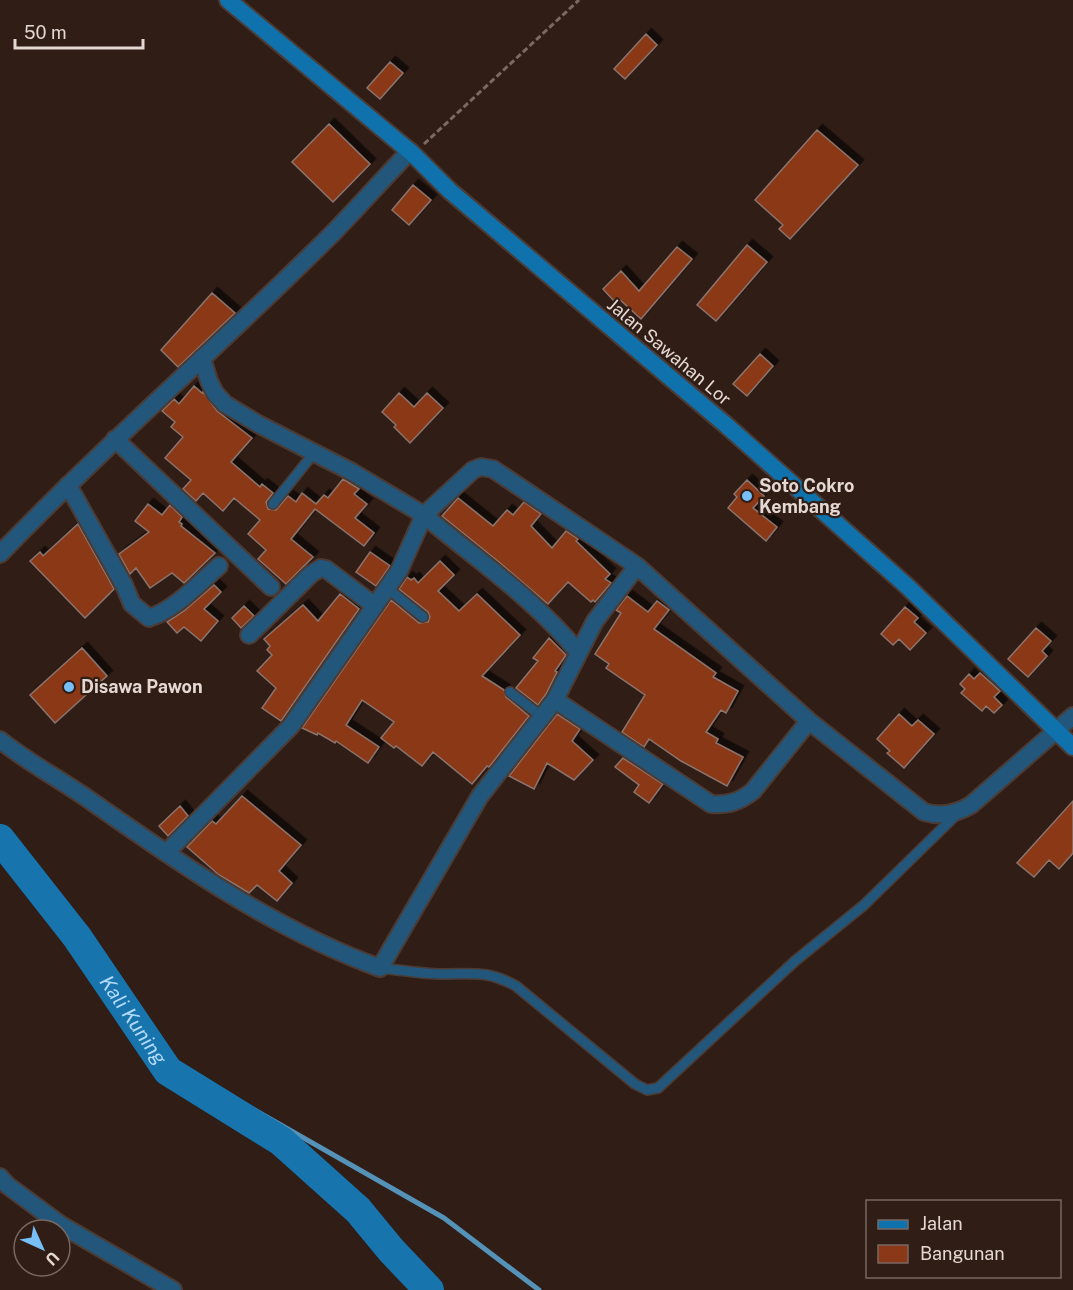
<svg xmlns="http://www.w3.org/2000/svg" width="1073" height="1290" font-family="'Public Sans',sans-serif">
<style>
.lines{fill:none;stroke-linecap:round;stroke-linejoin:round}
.stream{stroke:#5592b8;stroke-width:5}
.river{stroke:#1774ad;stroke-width:30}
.building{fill:#8a3818;stroke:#8b746d;stroke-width:1.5;filter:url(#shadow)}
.service-casing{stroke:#4c3b34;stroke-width:12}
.minor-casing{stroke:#4c3b34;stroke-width:20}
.secondary-casing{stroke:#4c3b34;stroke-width:20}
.path{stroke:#7a6a64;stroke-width:3;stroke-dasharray:6 3;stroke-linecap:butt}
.service{stroke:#22567a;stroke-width:9}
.minor{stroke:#22567a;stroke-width:16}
.secondary{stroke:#0f72ad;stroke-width:16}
.poi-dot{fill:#77bff7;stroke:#2f1d16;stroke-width:2}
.labels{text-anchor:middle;stroke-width:4.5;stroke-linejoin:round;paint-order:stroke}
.street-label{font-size:18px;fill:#e5d8d3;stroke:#2f1d16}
.poi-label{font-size:18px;font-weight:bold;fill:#e5d8d3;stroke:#2f1d16;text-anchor:start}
.water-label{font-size:20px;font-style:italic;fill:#b3dafa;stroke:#2f1d16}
</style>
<defs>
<filter id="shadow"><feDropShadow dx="5.5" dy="-5.5" stdDeviation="0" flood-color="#0009"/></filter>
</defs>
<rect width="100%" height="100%" fill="#2f1d16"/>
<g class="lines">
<path class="stream" d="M 165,1054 L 174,1064 L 444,1218 L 539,1290"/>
<path class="river" id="s1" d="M 0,839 L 77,937 L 168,1071 L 281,1141 L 358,1210 L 391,1250 L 429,1290"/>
</g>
<path class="building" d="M 646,34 L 657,45 L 625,79 L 614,69 Z
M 390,62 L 403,73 L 380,99 L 367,88 Z
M 329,124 L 370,164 L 333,202 L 292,162 Z
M 817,130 L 858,165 L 790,239 L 779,229 L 783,225 L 755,200 Z
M 413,185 L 431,200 L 409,225 L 392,210 Z
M 747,245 L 767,262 L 716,321 L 697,305 Z
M 677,247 L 692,259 L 641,319 L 618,298 L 614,301 L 603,289 L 621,271 L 639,291 Z
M 212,293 L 235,313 L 178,367 L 161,350 Z
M 760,354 L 773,366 L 747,396 L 733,384 Z
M 194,386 L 202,393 L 203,392 L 217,411 L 252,438 L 231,462 L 260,487 L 262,484 L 273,493 L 266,502 L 268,509 L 276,510 L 288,496 L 296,502 L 302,493 L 316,504 L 324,495 L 328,498 L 343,479 L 359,489 L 354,494 L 367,504 L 355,518 L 374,533 L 364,546 L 315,509 L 291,539 L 313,557 L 286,584 L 258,559 L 266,550 L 248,534 L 260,520 L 234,498 L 223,511 L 203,493 L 196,501 L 183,489 L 191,480 L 165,458 L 183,437 L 171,427 L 175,422 L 162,411 L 174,399 L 179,404 Z
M 399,393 L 414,407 L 427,393 L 443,408 L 410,443 L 394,427 L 396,425 L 382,412 Z
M 747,480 L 764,496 L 753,508 L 777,527 L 766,541 L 728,508 L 737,497 L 734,494 Z
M 458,498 L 493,526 L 507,510 L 513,515 L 524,502 L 541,514 L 531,526 L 552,548 L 566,531 L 578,539 L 576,541 L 610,574 L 605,579 L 611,583 L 595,602 L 593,600 L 591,602 L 568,582 L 548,604 L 499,562 L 442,516 Z
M 148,504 L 162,515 L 170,505 L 182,517 L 179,522 L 182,524 L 181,526 L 215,553 L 184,583 L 172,573 L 150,588 L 136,568 L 130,574 L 119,554 L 149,532 L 135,521 Z
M 78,524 L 114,589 L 85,618 L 30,561 L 40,552 L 43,556 Z
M 370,552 L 390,566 L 376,586 L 356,572 Z
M 440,561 L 454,575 L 438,591 L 459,611 L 477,594 L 520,635 L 482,676 L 504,690 L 506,697 L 529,716 L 489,767 L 487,766 L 472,784 L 433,752 L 422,766 L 396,746 L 394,748 L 381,738 L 394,722 L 362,700 L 346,725 L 379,747 L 368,763 L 336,741 L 335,743 L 318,733 L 317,735 L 302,728 L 391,600 L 419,623 L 428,622 L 430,617 L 428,612 L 399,589 L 407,577 L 411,580 L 414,578 L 418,583 Z
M 214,585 L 221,592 L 204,609 L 218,621 L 201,641 L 184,627 L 177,633 L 167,622 L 184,611 Z
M 340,594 L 359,609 L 281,721 L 262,708 L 276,688 L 257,671 L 272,655 L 267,650 L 270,646 L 264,639 L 303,605 L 318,621 Z
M 627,596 L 648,612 L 657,601 L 669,610 L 654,629 L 716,673 L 713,677 L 738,691 L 726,713 L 721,710 L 706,732 L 718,739 L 716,743 L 743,757 L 727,786 L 681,761 L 649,739 L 644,747 L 622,732 L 645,695 L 606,668 L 609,664 L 595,654 L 621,613 L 616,610 Z
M 244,606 L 254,616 L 241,628 L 232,618 Z
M 905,607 L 918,618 L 914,622 L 926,633 L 910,650 L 899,639 L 893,645 L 881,634 Z
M 1036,628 L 1051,641 L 1042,651 L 1047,656 L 1028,677 L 1008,659 Z
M 549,638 L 566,655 L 555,671 L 557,672 L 546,694 L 538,705 L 516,688 L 538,661 L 533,658 Z
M 82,648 L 107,676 L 55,723 L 30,695 Z
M 980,673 L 1000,691 L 994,697 L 1002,705 L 994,713 L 986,706 L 982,711 L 961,693 L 965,689 L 960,684 L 969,674 L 974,679 Z
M 557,714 L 580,729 L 572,741 L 593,760 L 574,780 L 547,763 L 534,789 L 509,776 Z
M 899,714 L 912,726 L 918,720 L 934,734 L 904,768 L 887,753 L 890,751 L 877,739 Z
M 623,758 L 663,784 L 649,803 L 634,792 L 639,785 L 615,767 Z
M 242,796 L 301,845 L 279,871 L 292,883 L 277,901 L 257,885 L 249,893 L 236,885 L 219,875 L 187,847 L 212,821 L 216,824 Z
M 1073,801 L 1073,853 L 1059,869 L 1049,860 L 1034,877 L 1017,863 Z
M 180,806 L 188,816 L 168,836 L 159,826 Z"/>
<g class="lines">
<g class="service-casing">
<path id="service" d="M 273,504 L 314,453
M 387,588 L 423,617
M 510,692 L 541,716
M 380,968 C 401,970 422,974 442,974 C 474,974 487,970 516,986 L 635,1084 L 647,1090 L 658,1088 L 795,961 L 864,905 L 956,815"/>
</g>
<g class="minor-casing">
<path id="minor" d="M 202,358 L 209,381 L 215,393 L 225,404 L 258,424 L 352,472 L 424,515 L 473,470 L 481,467 L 493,469 L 637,566 L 809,721 L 924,812 C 941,817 956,814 971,805 L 1073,716
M 115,439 L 271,587
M 68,485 L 124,585 L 132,604 L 149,618 C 176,609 198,584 219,566
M 0,554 C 108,442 225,341 335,231 C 360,205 385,177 410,151
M 249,635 L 311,574 L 321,568 L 326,569 L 375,606
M 555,700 L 711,804 C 729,805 739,802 753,791 L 809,721
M 0,740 C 29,763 61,780 91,801 C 182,865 275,930 380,968 L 480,796 L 555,700 L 595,621 L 637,566
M 166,853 L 291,726 L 399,571 L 424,515 C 476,559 535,599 578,652
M 0,1177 L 7,1185 L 61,1225 L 173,1290"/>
</g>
<g class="secondary-casing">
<path id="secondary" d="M 228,0 L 413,154 L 450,191 L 726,425 L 908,587 L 1073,747"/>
</g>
<path class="path" d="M 424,144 L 579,0"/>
<use href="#service" class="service"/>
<use href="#minor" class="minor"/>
<use href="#secondary" class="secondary"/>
</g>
<g class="poi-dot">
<circle cx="747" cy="496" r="6"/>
<circle cx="69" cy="687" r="6"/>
</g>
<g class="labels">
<g class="street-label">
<text transform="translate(669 352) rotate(40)" y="6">Jalan Sawahan Lor</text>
</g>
<g class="poi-label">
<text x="759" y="492">Soto Cokro<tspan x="759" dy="21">Kembang</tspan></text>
<text x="81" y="693">Disawa Pawon</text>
</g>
<g class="water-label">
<text dy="7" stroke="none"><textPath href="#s1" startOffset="225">Kali Kuning</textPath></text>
</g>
</g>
<rect x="866" y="1200" width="195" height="78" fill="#2f1d16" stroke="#786862" stroke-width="1.5"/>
<rect x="878" y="1220" width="30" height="9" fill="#0f72ad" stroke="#786862" stroke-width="1.5"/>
<text x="920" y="1230" font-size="18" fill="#e5d8d3">Jalan</text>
<rect x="878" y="1245" width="30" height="18" fill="#8a3818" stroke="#786862" stroke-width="1.5"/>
<text x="920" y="1260" font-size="18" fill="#e5d8d3">Bangunan</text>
<g transform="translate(42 1248) rotate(135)"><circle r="28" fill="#2f1d16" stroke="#786862" stroke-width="1.5"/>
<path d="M0-4.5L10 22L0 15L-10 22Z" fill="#77bff7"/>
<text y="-9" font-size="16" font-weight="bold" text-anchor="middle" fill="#e5d8d3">U</text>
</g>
<path d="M15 39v9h128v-9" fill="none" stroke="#e5d8d3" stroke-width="3"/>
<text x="24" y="39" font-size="18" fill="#e5d8d3" stroke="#2f1d16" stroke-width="4.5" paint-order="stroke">50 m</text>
</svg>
